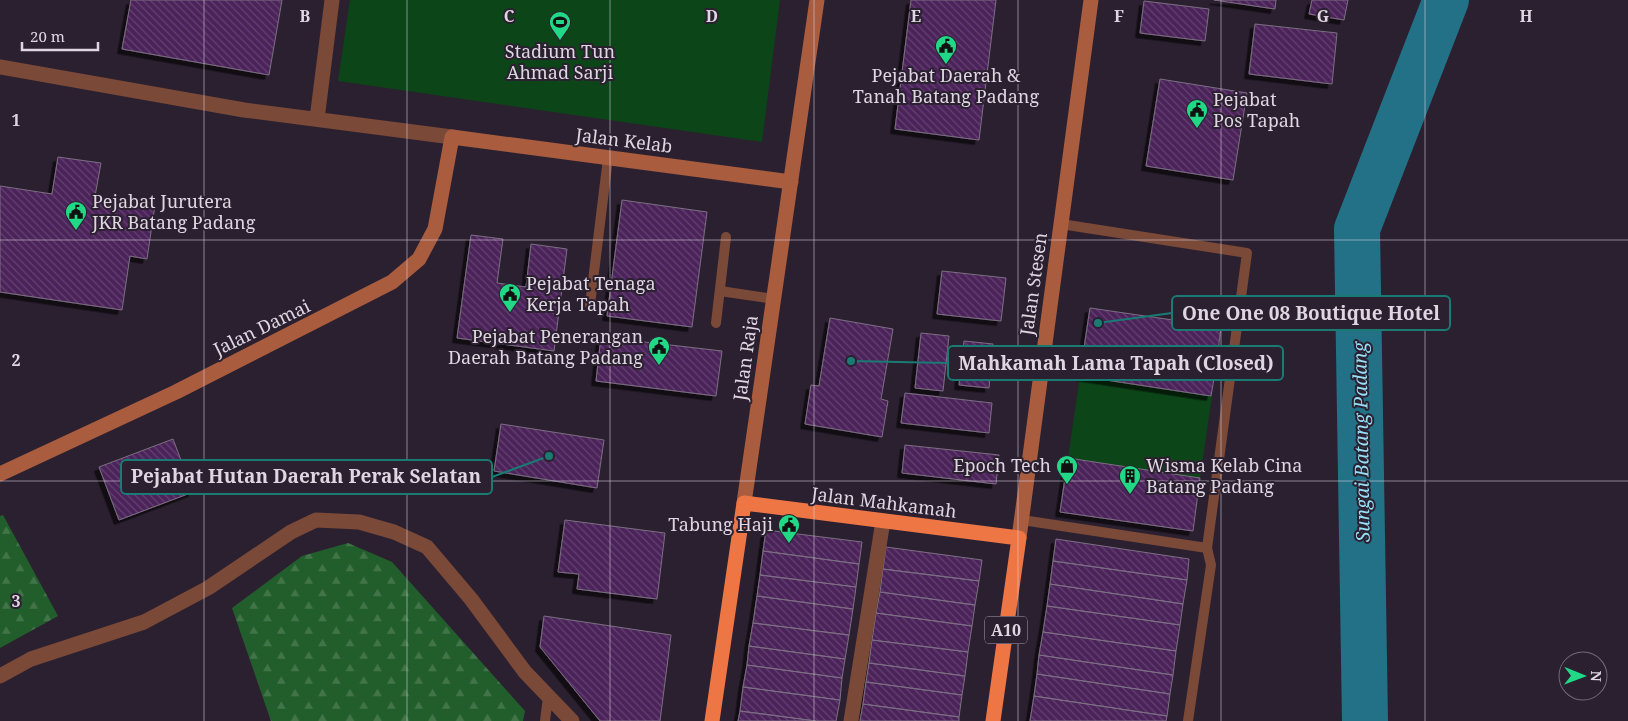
<svg xmlns="http://www.w3.org/2000/svg" width="1628" height="721" font-family="'Noto Serif',serif">
<style>
.forest{fill:url(#forest-firs)}
.pitch{fill:#0c4517}
.lines{fill:none;stroke-linecap:round;stroke-linejoin:round}
.river{stroke:#237187;stroke-width:46}
.building{fill:url(#building-back-hatch);stroke:#7c6f82;filter:url(#shadow)}
.lane{stroke:#7a4937;stroke-width:10}
.street{stroke:#7a4937;stroke-width:15}
.secondary{stroke:#a95c3e;stroke-width:15}
.highway{stroke:#ee7645;stroke-width:15}
.grid{fill:none;stroke:#ded6e1;stroke-width:1;stroke-opacity:0.55}
.labels{text-anchor:middle;stroke-width:4;stroke-linejoin:round;paint-order:stroke}
.shield{fill:#2b2030;stroke:#a89fac;stroke-width:1}
.shield-label{font-size:16px;font-weight:bold;fill:#ded6e1}
.poi-label{font-size:18px;fill:#ded6e1;stroke:#2b2030;text-anchor:start}
.street-label{font-size:18px;fill:#ded6e1;stroke:#2b2030}
.water-label{font-size:19px;font-style:italic;fill:#97dff7;stroke:#2b2030}
.grid-label{font-size:16px;text-anchor:middle;font-weight:bold;fill:#ded6e1;stroke:#2b2030;stroke-width:4;stroke-linejoin:round;paint-order:stroke}
.leader{fill:none;stroke:#197b74;stroke-width:2}
.callout-dot{fill:#197b74;stroke:#2b2030;stroke-width:2}
.callout{fill:#2b2030;stroke:#197b74;stroke-width:2}
.callout-label{font-size:19px;text-anchor:middle;font-weight:bold;fill:#ded6e1}
</style>
<defs>
<pattern id="forest-firs" width="22" height="20" patternUnits="userSpaceOnUse" patternTransform="scale(1.25)"><rect width="22" height="20" fill="#225e2b"/><path d="M5 1l3.5 6h-7zM16 11l3.5 6h-7z" fill="#427449"/></pattern>
<pattern id="building-back-hatch" width="6" height="6" patternUnits="userSpaceOnUse" patternTransform="scale(1.25)"><rect width="6" height="6" fill="#4b235a"/><path d="M-1 5l2 2M0 0l6 6M5-1l2 2" fill="none" stroke="#644271"/></pattern>
<filter id="shadow"><feDropShadow dx="-4.5" dy="4.5" stdDeviation="0" flood-color="#0009"/></filter>
</defs>
<rect width="100%" height="100%" fill="#2b2030"/>
<path class="forest" d="M 3,515 L 58,616 L 0,648 L 0,516 Z
M 348,543 L 392,562 L 525,711 L 523,721 L 271,721 L 232,608 L 302,556 Z"/>
<path class="pitch" d="M 350,0 L 780,0 L 762,142 L 338,81 Z
M 1080,376 L 1212,396 L 1200,478 L 1068,458 Z"/>
<g class="lines">
<path class="river" d="M 1365,721 L 1357,229 L 1446,0"/>
</g>
<path class="building" d="M 131,0 L 282,0 L 269,75 L 122,49 Z
M 911,0 L 996,0 L 979,140 L 895,129 Z
M 1214,0 L 1276,0 L 1275,9 Z
M 1312,0 L 1348,0 L 1344,20 L 1309,14 Z
M 1144,1 L 1209,9 L 1205,41 L 1140,33 Z
M 1255,24 L 1337,33 L 1332,84 L 1249,74 Z
M 1160,79 L 1247,93 L 1233,180 L 1146,166 Z
M 58,157 L 101,163 L 95,196 L 155,205 L 147,259 L 130,256 L 122,310 L 0,292 L 0,186 L 52,194 Z
M 622,200 L 707,212 L 692,327 L 607,316 Z
M 471,235 L 503,239 L 497,283 L 526,287 L 531,244 L 567,249 L 554,351 L 457,338 Z
M 942,271 L 1006,278 L 1001,321 L 937,314 Z
M 1090,308 L 1221,327 L 1216,367 L 1084,348 Z
M 830,318 L 893,329 L 881,399 L 888,401 L 882,437 L 805,424 L 811,385 L 819,386 Z
M 921,333 L 949,336 L 943,391 L 915,388 Z
M 601,337 L 722,351 L 716,396 L 596,381 Z
M 964,341 L 993,344 L 989,388 L 959,385 Z
M 1084,348 L 1216,367 L 1211,396 L 1080,376 Z
M 905,393 L 992,403 L 989,433 L 901,423 Z
M 501,424 L 604,440 L 597,488 L 494,471 Z
M 173,439 L 193,492 L 119,520 L 99,467 Z
M 905,445 L 999,455 L 996,484 L 902,473 Z
M 1068,458 L 1200,478 L 1193,531 L 1060,512 Z
M 565,520 L 665,533 L 657,599 L 577,589 L 579,574 L 558,572 Z
M 766,530 L 862,542 L 859,564 L 763,551 Z
M 1056,539 L 1189,559 L 1187,580 L 1053,561 Z
M 886,547 L 982,560 L 979,581 L 883,569 Z
M 763,551 L 859,564 L 856,587 L 760,575 Z
M 1053,561 L 1187,580 L 1183,604 L 1050,584 Z
M 883,569 L 979,581 L 975,605 L 880,592 Z
M 760,575 L 856,587 L 853,609 L 757,596 Z
M 1050,584 L 1183,604 L 1180,625 L 1047,606 Z
M 880,592 L 975,605 L 972,626 L 876,613 Z
M 757,596 L 853,609 L 849,635 L 753,623 Z
M 1047,606 L 1180,625 L 1176,651 L 1043,632 Z
M 876,613 L 972,626 L 968,652 L 872,640 Z
M 544,616 L 671,635 L 660,721 L 600,721 L 540,647 Z
M 753,623 L 849,635 L 845,659 L 749,646 Z
M 1043,632 L 1176,651 L 1173,675 L 1039,655 Z
M 872,640 L 968,652 L 965,676 L 869,663 Z
M 749,646 L 845,659 L 842,678 L 747,665 Z
M 1039,655 L 1173,675 L 1170,694 L 1037,674 Z
M 869,663 L 965,676 L 962,695 L 866,682 Z
M 747,665 L 842,678 L 840,700 L 743,687 Z
M 1037,674 L 1170,694 L 1167,716 L 1034,696 Z
M 866,682 L 962,695 L 959,717 L 863,704 Z
M 743,687 L 840,700 L 836,721 L 816,721 L 740,711 Z
M 1034,696 L 1167,716 L 1166,721 L 1030,721 Z
M 863,704 L 959,717 L 959,721 L 860,721 Z
M 740,711 L 816,721 L 738,721 Z"/>
<g class="lines">
<path class="lane" d="M 1061,224 L 1247,253 L 1207,548 L 1211,565 L 1188,721
M 720,291 L 774,299
M 590,305 L 608,158
M 716,323 L 726,237
M 1022,520 L 1207,548
M 545,721 L 548,697"/>
<path class="street" d="M 0,67 L 244,110 L 452,137
M 317,119 L 332,0
M 0,676 L 31,659 L 144,622 L 208,588 L 291,532 L 316,520 L 359,522 L 394,532 L 427,547 L 471,599 L 525,672 L 572,721
M 851,721 L 883,521"/>
<path class="secondary" d="M 0,474 L 176,392 L 392,282 L 419,259 L 435,229 L 452,137 L 791,182
M 744,503 L 817,0
M 1019,538 L 1091,0"/>
<path class="highway" d="M 712,721 L 744,503 L 1019,538 L 993,721"/>
</g>
<path class="grid" d="M 204,0 L 204,721M 407,0 L 407,721M 610,0 L 610,721M 814,0 L 814,721M 1018,0 L 1018,721M 1221,0 L 1221,721M 1425,0 L 1425,721M 0,240 L 1628,240M 0,481 L 1628,481"/>
<defs>
<g id="stadium-pin" transform="scale(1.125)"><path d="M0 17L-7.5 6A9.5 9.5 0 1 1 7.5 6Z" fill="#21d887" stroke="#2b2030"/><path d="M0-5a6.5 5 0 1 0 0 10a6.5 5 0 1 0 0-10ZM-3.5-1.8h7v3.6h-7Z" fill="#111"/></g>
<g id="civic-pin" transform="scale(1.125)"><path d="M0 17L-7.5 6A9.5 9.5 0 1 1 7.5 6Z" fill="#21d887" stroke="#2b2030"/><path d="M-.6-6.5H3V-4.5H.6V-3L4-1V1h2V6H-6V1h2V-1L-.6-3ZM-1.2 2.5V6h2.4V2.5Z" fill="#111"/></g>
<g id="shop-pin" transform="scale(1.125)"><path d="M0 17L-7.5 6A9.5 9.5 0 1 1 7.5 6Z" fill="#21d887" stroke="#2b2030"/><path d="M-5-2.5h2.3a2.7 3.5 0 0 1 5.4 0H5L5.5 6h-11ZM-1.5-2.5h3a1.5 2.3 0 0 0-3 0Z" fill="#111"/></g>
<g id="building-pin" transform="scale(1.125)"><path d="M0 17L-7.5 6A9.5 9.5 0 1 1 7.5 6Z" fill="#21d887" stroke="#2b2030"/><path d="M-4-6H4V6H1V3H-1V6H-4ZM-2.5-4.3h1.7v1.8h-1.7ZM.8-4.3h1.7v1.8H.8ZM-2.5-1h1.7V.8h-1.7ZM.8-1h1.7V.8H.8Z" fill="#111"/></g>
</defs>
<g fill-rule="evenodd">
<use href="#stadium-pin" x="560" y="22"/>
<use href="#civic-pin" x="946" y="46"/>
<use href="#civic-pin" x="1197" y="110"/>
<use href="#civic-pin" x="76" y="212"/>
<use href="#civic-pin" x="510" y="294"/>
<use href="#civic-pin" x="659" y="347"/>
<use href="#shop-pin" x="1067" y="466"/>
<use href="#building-pin" x="1130" y="476"/>
<use href="#civic-pin" x="789" y="525"/>
</g>
<g class="labels">
<rect class="shield" x="985" y="616.5" width="42" height="27" rx="4"/>
<g class="shield-label">
<text x="1006" y="636">A10</text>
</g>
<g class="poi-label">
<text x="560" y="58" text-anchor="middle">Stadium Tun<tspan x="560" dy="21">Ahmad Sarji</tspan></text>
<text x="946" y="82" text-anchor="middle">Pejabat Daerah &amp;<tspan x="946" dy="21">Tanah Batang Padang</tspan></text>
<text x="1213" y="106">Pejabat<tspan x="1213" dy="21">Pos Tapah</tspan></text>
<text x="92" y="208">Pejabat Jurutera<tspan x="92" dy="21">JKR Batang Padang</tspan></text>
<text x="526" y="290">Pejabat Tenaga<tspan x="526" dy="21">Kerja Tapah</tspan></text>
<text x="643" y="343" text-anchor="end">Pejabat Penerangan<tspan x="643" dy="21">Daerah Batang Padang</tspan></text>
<text x="1051" y="472" text-anchor="end">Epoch Tech</text>
<text x="1146" y="472">Wisma Kelab Cina<tspan x="1146" dy="21">Batang Padang</tspan></text>
<text x="773" y="531" text-anchor="end">Tabung Haji</text>
</g>
<g class="street-label">
<text transform="translate(624 141) rotate(7)" y="6">Jalan Kelab</text>
<text transform="translate(1034 284) rotate(-82)" y="6">Jalan Stesen</text>
<text transform="translate(262 328) rotate(-26)" y="6">Jalan Damai</text>
<text transform="translate(746 358) rotate(-82)" y="6">Jalan Raja</text>
<text transform="translate(884 503) rotate(7)" y="6">Jalan Mahkamah</text>
</g>
<g class="water-label">
<text transform="translate(1361 442) rotate(-91)" y="7">Sungai Batang Padang</text>
</g>
</g>
<g class="grid-label">
<text x="305" y="22">B</text>
<text x="509" y="22">C</text>
<text x="712" y="22">D</text>
<text x="916" y="22">E</text>
<text x="1119" y="22">F</text>
<text x="1323" y="22">G</text>
<text x="1526" y="22">H</text>
<text x="16" y="126">1</text>
<text x="16" y="366">2</text>
<text x="16" y="607">3</text>
</g>
<path class="leader" d="M1098 323L1172 313M851 361L948 363M549 456L492 477"/>
<g class="callout-dot">
<circle cx="1098" cy="323" r="5"/>
<circle cx="851" cy="361" r="5"/>
<circle cx="549" cy="456" r="5"/>
</g>
<g class="callout">
<rect x="1172" y="296" width="278" height="34" rx="5"/>
<rect x="948" y="346" width="335" height="34" rx="5"/>
<rect x="121" y="460" width="371" height="34" rx="5"/>
</g>
<g class="callout-label">
<text x="1311" y="320">One One 08 Boutique Hotel</text>
<text x="1116" y="370">Mahkamah Lama Tapah (Closed)</text>
<text x="306" y="483">Pejabat Hutan Daerah Perak Selatan</text>
</g>
<g transform="translate(1583 676) rotate(91)"><circle r="24" fill="#2b2030" stroke="#736977"/>
<path d="M0-4L9 19L0 12L-9 19Z" fill="#21d887"/>
<text y="-8" font-size="14" font-weight="bold" text-anchor="middle" fill="#ded6e1">N</text>
</g>
<path d="M22 42v8h76v-8" fill="none" stroke="#ded6e1" stroke-width="2.5"/>
<text x="30" y="42" font-size="15" fill="#ded6e1" stroke="#2b2030" stroke-width="4" paint-order="stroke">20 m</text>
</svg>
